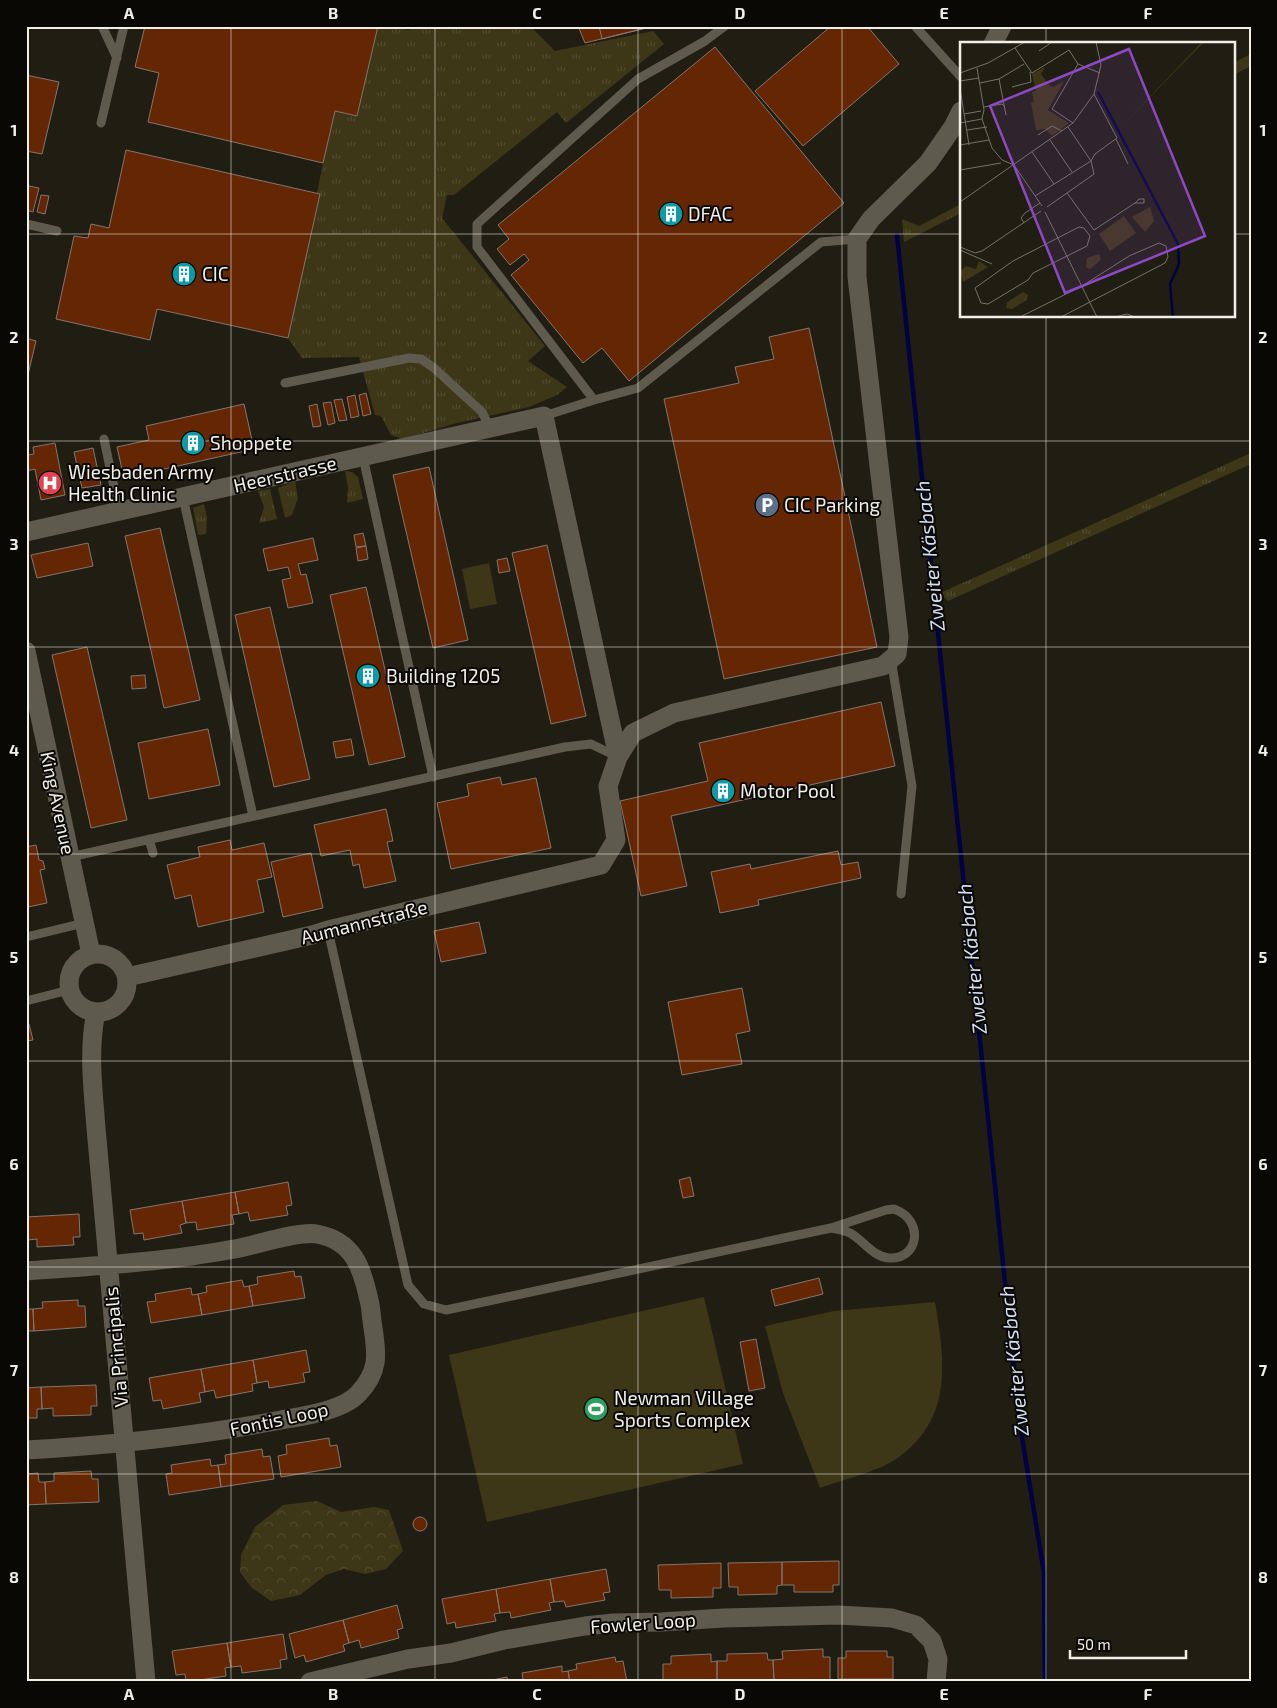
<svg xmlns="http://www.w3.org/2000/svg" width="1277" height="1708" font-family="'Exo 2',sans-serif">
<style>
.grass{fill:url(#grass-tufts)}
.park{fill:url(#park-crowns)}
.pitch{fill:#3d3617}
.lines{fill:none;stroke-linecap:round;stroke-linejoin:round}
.stream{stroke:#000042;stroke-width:4.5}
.building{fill:#652703;stroke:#83756e}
.lane{stroke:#5e5b4e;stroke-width:9}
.street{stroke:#5e5b4e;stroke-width:19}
.grid{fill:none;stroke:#f1efe8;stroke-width:1;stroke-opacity:0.55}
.labels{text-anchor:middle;stroke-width:4;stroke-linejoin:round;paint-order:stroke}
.poi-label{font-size:19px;fill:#f1efe8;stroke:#090804;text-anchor:start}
.street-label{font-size:19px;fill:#f1efe8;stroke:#090804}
.water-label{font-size:20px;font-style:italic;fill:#d3dff4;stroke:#090804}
.inset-river{fill:none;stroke:#000042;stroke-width:2.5}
.inset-road{fill:none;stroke:#747268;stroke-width:1}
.view{fill:#8d49c5;fill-opacity:0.15;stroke:#8d49c5;stroke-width:2.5}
.inset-edge{fill:none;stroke:#f1efe8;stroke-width:2.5}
.neatline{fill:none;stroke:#f1efe8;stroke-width:2}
.grid-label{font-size:16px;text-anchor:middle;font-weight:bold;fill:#f1efe8}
</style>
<defs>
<pattern id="grass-tufts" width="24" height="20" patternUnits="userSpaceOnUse" patternTransform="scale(1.25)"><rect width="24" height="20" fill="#3d3617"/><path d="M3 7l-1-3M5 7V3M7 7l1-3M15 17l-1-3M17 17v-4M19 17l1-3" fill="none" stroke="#504a2e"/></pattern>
<pattern id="park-crowns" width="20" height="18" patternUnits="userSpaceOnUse" patternTransform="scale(1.25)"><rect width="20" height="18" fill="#3d3617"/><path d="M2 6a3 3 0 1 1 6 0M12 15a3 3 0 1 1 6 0" fill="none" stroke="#504a2e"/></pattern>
</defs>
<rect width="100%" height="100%" fill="#201e12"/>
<path class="grass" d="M 378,26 L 392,26 L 409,30 L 410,26 L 530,26 L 555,51 L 653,31 L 664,44 L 566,123 L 557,112 L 454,195 L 447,195 L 442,218 L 545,346 L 528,361 L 567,387 L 557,395 L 529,407 L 457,423 L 403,439 L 391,435 L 381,416 L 375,415 L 359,357 L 302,358 L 288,338 L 323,163 L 335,111 L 357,116 Z
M 1251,54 L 1251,66 L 1233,75 L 1233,63 Z
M 961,204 L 961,213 L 904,242 L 902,219 L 919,226 Z
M 1251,453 L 1251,464 L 948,601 L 940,593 Z
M 345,471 L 352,472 L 358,477 L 363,499 L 347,503 L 348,487 Z
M 295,481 L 298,498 L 292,515 L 285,518 L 278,488 Z
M 270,489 L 277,519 L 259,523 L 264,507 L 258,491 Z
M 204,504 L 207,517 L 206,534 L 198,535 L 193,508 Z"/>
<path class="park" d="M 317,1501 L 341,1512 L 374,1507 L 389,1510 L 403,1551 L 386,1569 L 365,1574 L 344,1569 L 326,1575 L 300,1595 L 271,1601 L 252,1588 L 240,1572 L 241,1555 L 255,1527 L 283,1505 Z"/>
<path class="pitch" d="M 489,563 L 497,604 L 470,609 L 462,569 Z
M 704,1297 L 743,1464 L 487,1522 L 449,1355 Z
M 935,1302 C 945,1361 953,1417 899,1457 C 881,1471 842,1480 820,1488 L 783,1393 L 765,1326 L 834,1311 Z"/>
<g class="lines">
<path class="stream" d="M 897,235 L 1019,1419 L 1044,1573 L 1045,1682"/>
</g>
<path class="building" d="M 145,26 L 378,26 L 357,116 L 335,111 L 323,163 L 148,122 L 159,73 L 135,67 Z
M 578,26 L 653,26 L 585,43 Z
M 599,26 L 655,26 L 602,39 Z
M 831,26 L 867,26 L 899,64 L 803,146 L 755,91 Z
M 715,47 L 844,203 L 629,381 L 602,348 L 583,363 L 511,275 L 529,260 L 524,254 L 510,265 L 497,249 L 509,239 L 498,225 Z
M 26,75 L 59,82 L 42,154 L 26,151 Z
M 126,150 L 320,194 L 288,338 L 157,309 L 150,340 L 56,319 L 74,236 L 88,238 L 91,224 L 109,228 Z
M 29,186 L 39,188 L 33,212 L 26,210 L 26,198 Z
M 41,195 L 49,196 L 45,214 L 37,212 Z
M 809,328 L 877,647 L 724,679 L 664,399 L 739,383 L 735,367 L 774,359 L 769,337 Z
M 26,338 L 36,341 L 26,383 Z
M 366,393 L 371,414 L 363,416 L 359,395 Z
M 355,395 L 359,416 L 351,418 L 347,397 Z
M 342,399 L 347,420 L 339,421 L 334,400 Z
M 331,402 L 335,423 L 328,425 L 323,403 Z
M 244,404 L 254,449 L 124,478 L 117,447 L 149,440 L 146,426 Z
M 317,404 L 321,426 L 313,427 L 309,406 Z
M 55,443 L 65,495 L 41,500 L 35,469 L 26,471 L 26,455 L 34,454 L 33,447 Z
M 93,448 L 101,485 L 82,488 L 74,452 Z
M 429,467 L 468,640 L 433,648 L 393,475 Z
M 160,528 L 200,700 L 164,708 L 125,536 Z
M 363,533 L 366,546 L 356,547 L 354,535 Z
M 313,538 L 318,560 L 298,564 L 301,575 L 306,574 L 313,603 L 288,608 L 282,580 L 291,578 L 288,567 L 268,571 L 263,549 Z
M 88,543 L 93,566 L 37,578 L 31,555 Z
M 547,545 L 586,716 L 551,724 L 512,553 Z
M 366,546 L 368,559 L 358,561 L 356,548 Z
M 507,558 L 510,571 L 499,573 L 497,560 Z
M 366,587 L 405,757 L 369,765 L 330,595 Z
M 270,607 L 310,779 L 274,787 L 235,615 Z
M 87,647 L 127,820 L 91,828 L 52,655 Z
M 145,675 L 146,688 L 132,689 L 131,676 Z
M 881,702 L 895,766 L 671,816 L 687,886 L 641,896 L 620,801 L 708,781 L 699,743 Z
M 208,729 L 220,785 L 149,799 L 138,743 Z
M 351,739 L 354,755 L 336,758 L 333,742 Z
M 500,777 L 502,785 L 536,778 L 551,848 L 451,869 L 437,803 L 469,796 L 467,784 Z
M 386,809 L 393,841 L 387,842 L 396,881 L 364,888 L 359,864 L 353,866 L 350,850 L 321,856 L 314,825 Z
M 230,840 L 232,850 L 264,843 L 272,877 L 257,880 L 264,912 L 198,927 L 191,895 L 175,899 L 167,865 L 200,857 L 198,847 Z
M 36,845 L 39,860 L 43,861 L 45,869 L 40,870 L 47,903 L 28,907 L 26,898 L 26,847 Z
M 838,851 L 841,865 L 858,862 L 861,878 L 758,900 L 759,905 L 720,913 L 711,872 L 750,864 L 751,869 Z
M 311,853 L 323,908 L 283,917 L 271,862 Z
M 479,922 L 486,953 L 441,962 L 434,931 Z
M 742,988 L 750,1031 L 736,1034 L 742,1064 L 682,1075 L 668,1002 Z
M 29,1024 L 33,1040 L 26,1041 L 26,1025 Z
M 690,1177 L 694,1196 L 683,1198 L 679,1180 Z
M 288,1182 L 292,1205 L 286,1206 L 288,1215 L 250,1221 L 248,1212 L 239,1214 L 235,1192 Z
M 235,1192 L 239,1214 L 232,1215 L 234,1224 L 197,1230 L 196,1222 L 186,1223 L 182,1201 Z
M 182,1201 L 186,1223 L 180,1225 L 182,1233 L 144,1240 L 143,1233 L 134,1234 L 130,1210 Z
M 79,1214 L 80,1237 L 73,1237 L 74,1245 L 37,1247 L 37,1239 L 28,1240 L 26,1217 Z
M 294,1271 L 295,1277 L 301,1276 L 305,1298 L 253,1306 L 249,1286 L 258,1284 L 257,1277 Z
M 819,1278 L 823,1294 L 775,1306 L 771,1290 Z
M 242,1280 L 244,1287 L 249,1286 L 253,1306 L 202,1315 L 198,1294 L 207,1292 L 206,1286 Z
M 191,1288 L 192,1295 L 198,1294 L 202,1315 L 151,1323 L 147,1302 L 156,1301 L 155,1294 Z
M 78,1300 L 78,1306 L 85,1306 L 86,1327 L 34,1331 L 33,1309 L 43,1308 L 42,1302 Z
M 26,1303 L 27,1309 L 33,1309 L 34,1331 L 26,1331 Z
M 756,1339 L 765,1388 L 749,1391 L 740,1342 Z
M 306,1350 L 310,1372 L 303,1373 L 305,1382 L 269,1388 L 268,1381 L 257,1383 L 253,1360 Z
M 253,1360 L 257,1383 L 252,1384 L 253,1391 L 216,1398 L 214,1390 L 205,1392 L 201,1369 Z
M 201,1369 L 205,1392 L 199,1393 L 201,1402 L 163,1409 L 161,1400 L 153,1401 L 149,1378 Z
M 96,1385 L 97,1406 L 91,1406 L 91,1415 L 53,1416 L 53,1408 L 42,1409 L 41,1387 Z
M 41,1387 L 42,1409 L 37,1409 L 37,1418 L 26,1418 L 26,1388 Z
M 329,1438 L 330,1446 L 337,1445 L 341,1467 L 281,1477 L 278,1456 L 287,1454 L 286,1445 Z
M 262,1449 L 263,1457 L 270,1456 L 274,1479 L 221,1487 L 218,1465 L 226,1464 L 225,1455 Z
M 210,1459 L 211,1466 L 218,1465 L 221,1487 L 169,1495 L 166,1474 L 172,1473 L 171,1465 Z
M 91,1471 L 92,1479 L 98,1479 L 99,1502 L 46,1504 L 45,1482 L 54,1481 L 54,1473 Z
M 38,1473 L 39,1482 L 45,1482 L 46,1504 L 26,1505 L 26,1474 Z
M413 1524a7 7 0 1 1 14 0a7 7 0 1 1-14 0Z
M 839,1561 L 839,1585 L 833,1585 L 833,1592 L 794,1592 L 794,1585 L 782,1585 L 782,1562 Z
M 782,1562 L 782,1585 L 777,1586 L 777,1594 L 738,1595 L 738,1587 L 729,1587 L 728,1563 Z
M 721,1563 L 721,1588 L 713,1588 L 713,1597 L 671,1598 L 671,1590 L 659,1590 L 658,1565 Z
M 606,1569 L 610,1592 L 603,1593 L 605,1600 L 566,1607 L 564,1601 L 554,1602 L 550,1579 Z
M 550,1579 L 554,1602 L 549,1603 L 551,1610 L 511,1618 L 510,1612 L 500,1613 L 496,1589 Z
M 496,1589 L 500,1613 L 494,1614 L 496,1621 L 456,1628 L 455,1622 L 447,1624 L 442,1599 Z
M 397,1605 L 403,1628 L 397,1630 L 399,1638 L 361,1648 L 359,1640 L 349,1643 L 343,1620 Z
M 343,1620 L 349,1643 L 343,1645 L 345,1651 L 306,1662 L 304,1655 L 295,1658 L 289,1634 Z
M 283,1634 L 287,1659 L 280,1660 L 281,1668 L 242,1673 L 241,1666 L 231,1667 L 227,1643 Z
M 227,1643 L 231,1667 L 225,1668 L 226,1676 L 186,1682 L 185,1674 L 176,1675 L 172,1651 Z
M 823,1649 L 823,1657 L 830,1657 L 830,1680 L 774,1682 L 773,1660 L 783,1659 L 782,1651 Z
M 846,1651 L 887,1651 L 887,1657 L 893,1657 L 893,1679 L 838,1679 L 838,1658 L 846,1658 Z
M 767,1653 L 768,1660 L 773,1660 L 774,1682 L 717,1682 L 717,1661 L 727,1661 L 727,1654 Z
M 711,1654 L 711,1662 L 717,1661 L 717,1682 L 663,1682 L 663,1664 L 671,1664 L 671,1656 Z
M 615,1657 L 616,1662 L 623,1661 L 627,1682 L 570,1682 L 568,1671 L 577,1669 L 576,1664 Z
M 562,1666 L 562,1672 L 568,1671 L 570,1682 L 513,1682 L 523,1680 L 522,1673 Z
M 507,1677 L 508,1682 L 483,1682 Z"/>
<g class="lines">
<path class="lane" d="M 102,26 L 117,58
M 725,26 L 705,41 L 638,79 L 477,224 L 477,247 L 594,400 L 638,388 L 821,242 L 857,239
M 915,26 L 961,77
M 101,123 L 124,26
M 26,224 L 57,231
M 285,383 L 409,358 L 421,359 L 434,368 L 482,412 L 490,428
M 544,416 L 594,400
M 104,439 L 119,511
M 363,457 L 433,777
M 183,497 L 253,816
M 891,659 L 912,786 L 901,894
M 149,839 L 153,853
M 70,857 L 565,747 L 591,744 L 618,757
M 328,930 L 408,1285 L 424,1304 L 446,1310 L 831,1228
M 26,937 L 84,923
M 26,1001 L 69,990
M 894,1209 C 925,1220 919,1260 889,1258 C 873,1257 863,1240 850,1233 C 844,1230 837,1229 831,1228 L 886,1210 Z"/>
<path class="street" d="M 993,44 L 1002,26
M 26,532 L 544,416 L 618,757
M 26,651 L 91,954
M69 983a29 29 0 1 1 58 0a29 29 0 1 1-58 0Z
M 127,977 L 312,935 L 328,930 L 601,865 L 616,840 L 608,786 L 618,757 L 633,733 L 674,713 L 883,666 L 897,654 L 899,637 L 857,277 L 857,239 L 871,219 L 928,163 L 953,127 L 961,111
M 96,1012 C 88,1050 93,1089 96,1128 L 146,1682
M 26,1271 C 81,1267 136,1264 191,1256 C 209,1253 227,1251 244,1247 C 262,1243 300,1231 317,1234 C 354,1241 362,1268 369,1300 C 371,1307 371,1314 372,1321 C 376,1350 382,1369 358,1394 C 342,1411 303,1416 281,1420 C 197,1436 112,1445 26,1450
M 310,1682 L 408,1659 L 451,1653 L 504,1640 L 585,1626 L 614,1623 L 661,1622 L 724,1618 L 838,1615 L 892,1618 L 916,1625 L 932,1641 L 938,1659 L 936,1682"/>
</g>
<path class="grid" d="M 231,26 L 231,1682M 435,26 L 435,1682M 638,26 L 638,1682M 842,26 L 842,1682M 1046,26 L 1046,44M 26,234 L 961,234M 1233,234 L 1251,234M 1046,316 L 1046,1682M 26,441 L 1251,441M 26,647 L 1251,647M 26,854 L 1251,854M 26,1061 L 1251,1061M 26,1267 L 1251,1267M 26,1474 L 1251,1474"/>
<defs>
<g id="building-disc" transform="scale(1.25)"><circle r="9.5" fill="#0f9aa8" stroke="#090804"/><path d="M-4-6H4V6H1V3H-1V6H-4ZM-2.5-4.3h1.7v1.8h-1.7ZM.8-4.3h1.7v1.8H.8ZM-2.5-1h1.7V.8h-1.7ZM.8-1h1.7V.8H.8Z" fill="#fff"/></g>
<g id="hospital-disc" transform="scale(1.25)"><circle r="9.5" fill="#e0444e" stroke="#090804"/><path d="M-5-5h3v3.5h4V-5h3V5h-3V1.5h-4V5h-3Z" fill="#fff"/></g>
<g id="parking-disc" transform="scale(1.25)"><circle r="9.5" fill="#5c6f8a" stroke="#090804"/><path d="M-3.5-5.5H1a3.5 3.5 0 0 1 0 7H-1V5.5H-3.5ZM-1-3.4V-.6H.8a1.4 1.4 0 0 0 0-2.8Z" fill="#fff"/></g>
<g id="stadium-disc" transform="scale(1.25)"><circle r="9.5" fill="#2e9e5b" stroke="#090804"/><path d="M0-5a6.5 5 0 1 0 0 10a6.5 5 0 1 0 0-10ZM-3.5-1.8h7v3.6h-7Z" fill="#fff"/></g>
</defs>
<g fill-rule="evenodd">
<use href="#building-disc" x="671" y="214"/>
<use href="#building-disc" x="184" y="274"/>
<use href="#building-disc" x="193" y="443"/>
<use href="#hospital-disc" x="50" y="483"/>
<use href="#parking-disc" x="767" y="505"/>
<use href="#building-disc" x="368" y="676"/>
<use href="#building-disc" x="723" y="791"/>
<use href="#stadium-disc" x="596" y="1409"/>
</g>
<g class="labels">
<g class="poi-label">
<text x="688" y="221">DFAC</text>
<text x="202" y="281">CIC</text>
<text x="210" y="450">Shoppete</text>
<text x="68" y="479">Wiesbaden Army<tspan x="68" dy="22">Health Clinic</tspan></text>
<text x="784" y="512">CIC Parking</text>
<text x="386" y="683">Building 1205</text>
<text x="740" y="798">Motor Pool</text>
<text x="614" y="1405">Newman Village<tspan x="614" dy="22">Sports Complex</tspan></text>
</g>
<g class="street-label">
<text transform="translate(285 474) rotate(-13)" y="7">Heerstrasse</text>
<text transform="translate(58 803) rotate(78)" y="7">King Avenue</text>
<text transform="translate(364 922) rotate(-14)" y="7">Aumannstraße</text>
<text transform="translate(116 1347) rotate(-95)" y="7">Via Principalis</text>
<text transform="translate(279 1419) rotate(-12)" y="7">Fontis Loop</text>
<text transform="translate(643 1623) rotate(-4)" y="7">Fowler Loop</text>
</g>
<g class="water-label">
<text transform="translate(930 556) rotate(-96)" y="7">Zweiter Käsbach</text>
<text transform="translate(972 959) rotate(-96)" y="7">Zweiter Käsbach</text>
<text transform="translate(1014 1361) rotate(-96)" y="7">Zweiter Käsbach</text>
</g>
</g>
<g transform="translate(960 42)">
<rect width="275" height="275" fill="#201e12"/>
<path d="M 242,0 L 244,0 L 159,87 L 199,45 ZM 85,25 L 81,32 L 89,43 L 93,45 L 104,39 L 88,68 L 109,81 L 92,94 L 85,87 L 76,88 L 71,61 L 74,60 L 72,50 L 76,49 L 72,32 ZM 19,219 L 28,225 L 3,240 L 0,229 L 6,224 L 16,227 Z" fill="#3d3617"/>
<path d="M 139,212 L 141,218 L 130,227 L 126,225 L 127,216 ZM 63,250 L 68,253 L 67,258 L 52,267 L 46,266 L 47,260 Z" fill="#3d3617"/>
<path d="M 190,165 L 194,179 L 185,190 L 172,175 ZM 164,174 L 176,191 L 150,209 L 139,192 Z" fill="#3d3617"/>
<path class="inset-river" d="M 138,50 L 218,202 L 219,222 L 210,242 L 213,275"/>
<path class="inset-road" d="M 55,6 L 72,31 L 109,8 L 118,22 L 92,67 L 113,81 L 134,52M 79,9 L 92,0M 118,22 L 140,31M 17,26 L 24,68 L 22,77 L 32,106 L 42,118 L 54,123 L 82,164M 0,31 L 28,21 L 65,0M 39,37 L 46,73M 0,39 L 19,36M 20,41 L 39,37 L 64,22M 52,45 L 71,40 L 70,30M 0,46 L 9,103M 24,65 L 42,62 L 45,65M 4,72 L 21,69M 0,81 L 22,77M 7,88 L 27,85M 78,93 L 92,84 L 102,89M 156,97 L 168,122M 90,98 L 112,130M 0,103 L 29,98M 72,110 L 94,142M 0,128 L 41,121M 107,151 L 134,188 L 175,161M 75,154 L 131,119 L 135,112 L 157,96 L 134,52 L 141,23 L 136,0M 179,157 L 184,157 L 184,161 L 175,161 ZM 0,160 L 113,81M 87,165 L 134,132 L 131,119 L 108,85M 85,170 L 137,275M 64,181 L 61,176 L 65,171 L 80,161M 119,185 L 124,186 L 130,194 L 127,204 L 73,231 L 68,238 L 28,262 L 21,261 L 15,246 L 53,219 ZM 0,205 L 15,211 L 22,209 L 81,169M 0,208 L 32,222M 60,275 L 122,244 L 169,214 L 199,201 L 206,204 L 208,215 L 205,221 L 101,275M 155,275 L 167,272 L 175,275"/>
<path class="view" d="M 169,7 L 245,194 L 105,251 L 30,64 Z"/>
<rect width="275" height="275" class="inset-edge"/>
</g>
<rect width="1277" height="1708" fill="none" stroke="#090804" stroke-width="55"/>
<path d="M1070 1650v8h116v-8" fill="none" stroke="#f1efe8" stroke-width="2.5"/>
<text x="1077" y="1650" font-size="15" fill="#f1efe8" stroke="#090804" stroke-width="4" paint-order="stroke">50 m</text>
<rect x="28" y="28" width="1222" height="1652" class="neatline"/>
<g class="grid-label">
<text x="129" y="19">A</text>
<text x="333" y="19">B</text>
<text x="537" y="19">C</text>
<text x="740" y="19">D</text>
<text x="944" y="19">E</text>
<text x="1148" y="19">F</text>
<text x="14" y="136">1</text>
<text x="1263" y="136">1</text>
<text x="14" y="343">2</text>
<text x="1263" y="343">2</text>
<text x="14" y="550">3</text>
<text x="1263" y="550">3</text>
<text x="14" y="756">4</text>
<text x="1263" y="756">4</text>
<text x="14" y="963">5</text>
<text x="1263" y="963">5</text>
<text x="14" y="1170">6</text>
<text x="1263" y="1170">6</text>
<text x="14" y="1376">7</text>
<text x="1263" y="1376">7</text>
<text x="14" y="1583">8</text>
<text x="1263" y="1583">8</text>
<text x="129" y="1700">A</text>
<text x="333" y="1700">B</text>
<text x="537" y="1700">C</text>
<text x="740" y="1700">D</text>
<text x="944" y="1700">E</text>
<text x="1148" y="1700">F</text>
</g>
</svg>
